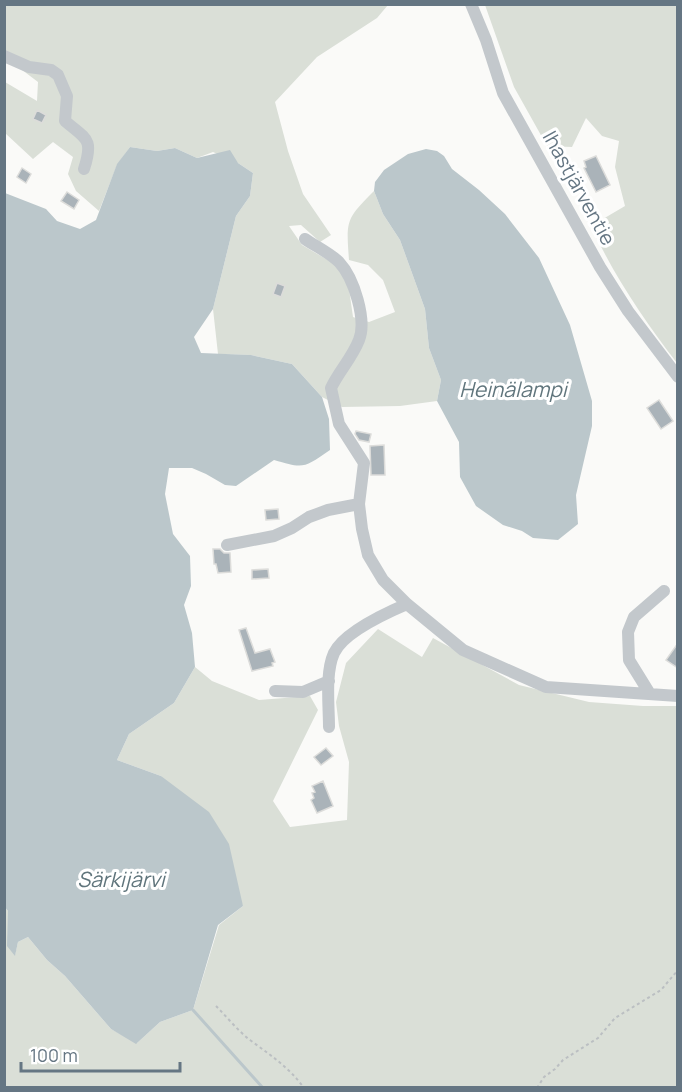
<svg xmlns="http://www.w3.org/2000/svg" width="682" height="1092" font-family="Manrope,sans-serif">
<style>
.green{fill:#dadfd7}
.water{fill:#bbc7cb}
.lines{fill:none;stroke-linecap:round;stroke-linejoin:round}
.stream{stroke:#bbc7cb;stroke-width:3}
.building{fill:#aab3b9;stroke:#dcdcda;stroke-width:1.5}
.path{stroke:#bbbfc2;stroke-width:2;stroke-dasharray:3 3;stroke-linecap:butt}
.minor{stroke:#c3c8cc;stroke-width:12}
.labels{text-anchor:middle;stroke-width:6;stroke-linejoin:round;paint-order:stroke}
.street-label{font-size:20px;fill:#657683;stroke:#fff}
.water-label{font-size:21px;font-style:italic;fill:#60757c;stroke:#fff}
</style>
<rect width="100%" height="100%" fill="#fafaf8"/>
<path class="green" d="M 4,5 L 388,5 L 377,18 L 317,57 L 275,102 L 288,151 L 303,194 L 331,235 L 320,242 L 301,225 L 289,226 L 302,245 L 338,266 L 349,289 L 353,317 L 369,322 L 395,312 L 383,280 L 368,265 L 349,260 C 346,220 346,219 374,191 L 383,214 L 400,240 L 425,309 L 429,348 L 441,380 L 437,401 L 400,406 L 342,407 L 322,397 L 292,364 L 251,355 L 218,354 L 213,309 L 236,216 L 250,196 L 253,173 L 238,163 L 213,152 L 197,158 L 175,148 L 157,151 L 130,147 L 117,165 L 99,211 L 76,191 L 68,174 L 73,157 L 53,142 L 33,159 L 5,133 L 5,82 L 37,101 L 38,82 L 5,57 Z
M 485,5 L 677,5 L 677,363 C 644,320 614,276 591,226 L 625,206 L 615,167 L 619,141 L 602,136 L 586,118 L 572,147 L 547,146 L 514,87 Z
M 378,629 L 422,657 L 433,638 L 519,685 L 589,702 L 643,706 L 677,706 L 677,1087 L 5,1087 L 4,906 L 8,911 L 8,928 L 15,955 L 18,942 L 28,937 L 47,960 L 65,976 L 111,1029 L 137,1043 L 160,1022 L 193,1010 L 219,925 L 243,906 L 161,776 L 117,760 L 129,734 L 174,703 L 195,667 L 212,681 L 259,700 L 310,696 L 318,710 L 273,801 L 290,827 L 347,820 L 349,762 L 339,726 L 336,702 L 346,663 Z"/>
<path class="water" d="M 130,147 L 157,151 L 175,148 L 197,158 L 230,150 L 238,163 L 253,173 L 250,196 L 236,216 L 213,309 L 194,337 L 201,353 L 251,355 L 292,364 L 322,397 L 329,419 L 330,450 C 304,468 304,469 274,460 L 236,486 L 225,485 L 206,474 L 192,468 L 169,468 L 165,494 L 173,534 L 190,556 L 191,586 L 184,605 L 192,633 L 195,667 L 174,703 L 129,734 L 117,760 L 161,776 L 209,812 L 229,844 L 243,906 L 218,925 L 193,1010 L 160,1022 L 136,1044 L 111,1029 L 65,976 L 47,960 L 28,937 L 18,942 L 15,956 L 7,946 L 8,911 L 4,906 L 5,193 L 46,209 L 57,221 L 80,229 L 96,220 L 117,164 Z
M 426,149 L 437,151 L 444,156 L 452,169 L 479,190 L 505,214 L 539,258 L 570,325 L 592,401 L 592,426 L 576,495 L 578,524 L 558,540 L 533,538 L 522,531 L 503,525 L 476,506 L 460,477 L 459,442 L 437,401 L 441,380 L 429,348 L 425,309 L 400,240 L 383,214 L 374,191 L 375,182 L 384,170 L 408,154 Z"/>
<g class="lines">
<path class="stream" d="M 193,1010 L 263,1088"/>
</g>
<path class="building" d="M 37,110 L 46,115 L 42,123 L 33,119 Z
M 596,156 L 610,185 L 596,192 L 584,168 L 586,167 L 584,161 Z
M 22,168 L 31,174 L 26,183 L 17,177 Z
M 67,192 L 79,200 L 74,209 L 61,201 Z
M 277,283 L 285,286 L 281,297 L 273,294 Z
M 659,400 L 673,421 L 661,429 L 647,408 Z
M 356,431 L 371,434 L 369,442 L 359,440 L 355,434 Z
M 384,445 L 385,475 L 371,475 L 370,446 Z
M 278,509 L 279,519 L 266,520 L 265,510 Z
M 213,549 L 220,549 L 224,553 L 230,553 L 231,572 L 218,573 L 216,564 L 214,564 Z
M 268,569 L 269,578 L 252,579 L 252,570 Z
M 246,628 L 255,653 L 270,649 L 275,662 L 272,663 L 273,666 L 252,671 L 239,630 Z
M 678,643 L 678,668 L 666,660 Z
M 326,748 L 333,756 L 321,765 L 314,757 Z
M 323,781 L 333,806 L 317,813 L 311,800 L 314,798 L 312,793 L 315,792 L 312,786 Z"/>
<g class="lines">
<path class="path" d="M 216,1006 C 227,1017 238,1031 250,1040 C 270,1055 289,1067 304,1088
M 537,1088 L 544,1077 L 555,1069 L 563,1060 L 598,1038 L 615,1018 L 661,990 L 678,970"/>
<path class="minor" d="M 471,4 L 486,40 L 503,93 L 600,267 L 628,311 L 678,377
M 4,56 L 29,67 L 51,70 L 58,75 L 67,96 L 65,121 C 86,139 94,138 84,169
M 305,239 C 315,246 330,253 339,262 C 354,278 367,320 359,340 C 352,358 339,371 331,388 L 339,424 L 364,463 L 359,504 L 362,529 L 368,555 L 383,580 L 407,604 L 463,650 L 546,687 L 678,696
M 227,545 L 274,536 L 292,528 L 309,517 L 328,510 L 359,504
M 275,691 L 303,692 L 329,681
M 650,694 L 629,660 L 628,632 L 634,617 L 664,591
M 329,727 C 329,705 325,673 334,653 C 344,632 386,613 407,604"/>
</g>
<g class="labels">
<g class="street-label">
<text transform="translate(579 188) rotate(61)" y="7">Ihastjärventie</text>
</g>
<g class="water-label">
<text x="513" y="397">Heinälampi</text>
<text x="121" y="887">Särkijärvi</text>
</g>
</g>
<rect width="682" height="1092" fill="none" stroke="#657683" stroke-width="12"/>
<path d="M21 1062v9h159v-9" fill="none" stroke="#657683" stroke-width="3"/>
<text x="30" y="1062" font-size="18" fill="#657683" stroke="#ffffff" stroke-width="4.5" paint-order="stroke">100 m</text>
</svg>
